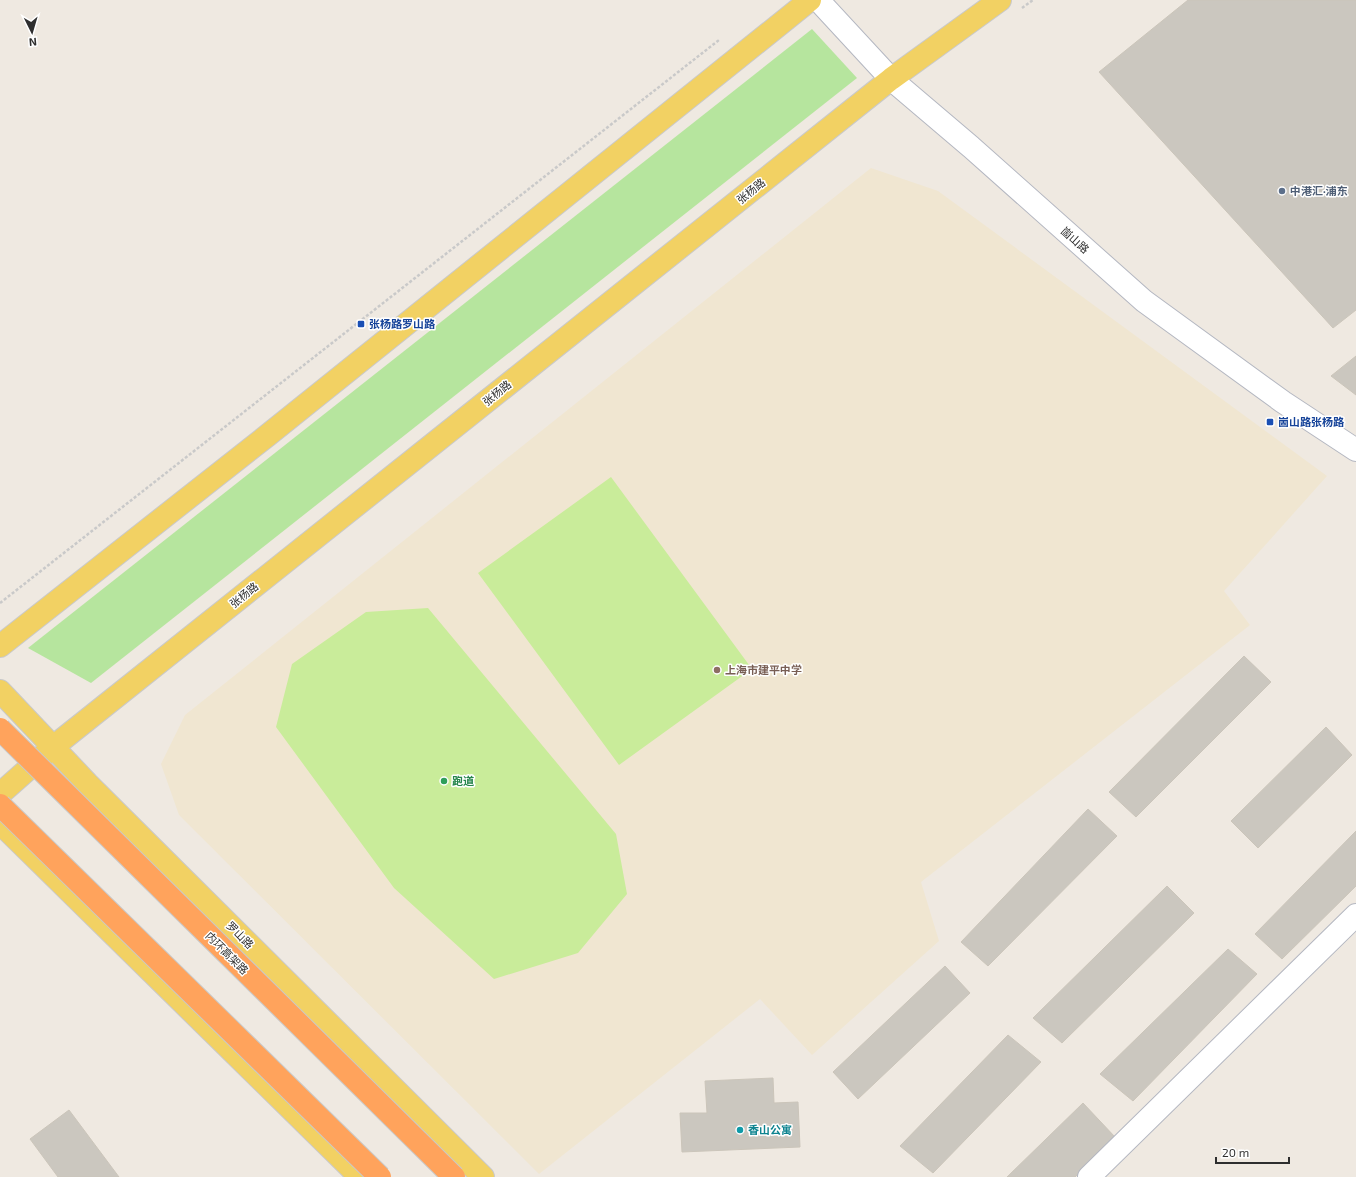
<svg xmlns="http://www.w3.org/2000/svg" width="1356" height="1177" font-family="'Exo 2','Noto Sans SC',sans-serif">
<style>
.education{fill:#f0e6d1}
.green{fill:#b6e59e}
.pitch{fill:#c9ec9a}
.building{fill:#cbc7bf;stroke:#cbc5ba}
.lines{fill:none;stroke-linecap:round;stroke-linejoin:round}
.minor-casing{stroke:#b4b7c1;stroke-width:24}
.major-casing{stroke:#c9c9c9;stroke-width:24}
.path{stroke:#c9c9c9;stroke-width:2.5;stroke-dasharray:3 2;stroke-linecap:butt}
.minor{stroke:#fff;stroke-width:22}
.major{stroke:#f2d163;stroke-width:22}
.highway-bridge-casing{stroke:#c9c9c9;stroke-width:24;stroke-linecap:butt}
.highway-bridge{stroke:#ffa35c;stroke-width:22}
.service-dot{fill:#5c6f8a;stroke:#fff;stroke-width:1.5}
.transit-dot{fill:#1a4fb4;stroke:#fff;stroke-width:1.5}
.education-dot{fill:#8d6e63;stroke:#fff;stroke-width:1.5}
.leisure-dot{fill:#2e9e5b;stroke:#fff;stroke-width:1.5}
.culture-dot{fill:#0f9aa8;stroke:#fff;stroke-width:1.5}
.labels{text-anchor:middle;stroke-width:3;stroke-linejoin:round;paint-order:stroke}
.street-label{font-size:11px;fill:#2e2e2e;stroke:#fff}
.service-label{font-size:11px;font-weight:bold;fill:#4e5e75;stroke:#fff;text-anchor:start}
.transit-label{font-size:11px;font-weight:bold;fill:#164399;stroke:#fff;text-anchor:start}
.education-label{font-size:11px;font-weight:bold;fill:#785e54;stroke:#fff;text-anchor:start}
.leisure-label{font-size:11px;font-weight:bold;fill:#27864d;stroke:#fff;text-anchor:start}
.culture-label{font-size:11px;font-weight:bold;fill:#0d838f;stroke:#fff;text-anchor:start}
</style>
<rect width="100%" height="100%" fill="#efe9e1"/>
<path class="education" d="M 871,168 L 938,191 L 1327,476 L 1224,591 L 1250,625 L 921,882 L 939,941 L 812,1055 L 760,999 L 539,1174 L 179,815 L 161,764 L 185,715 Z"/>
<path class="green" d="M 812,29 L 857,78 L 91,683 L 28,648 Z"/>
<path class="pitch" d="M 611,477 L 752,669 L 619,765 L 478,573 Z
M 428,608 L 616,834 L 627,894 L 578,953 L 494,979 L 394,888 L 276,727 L 292,664 L 366,612 Z"/>
<path class="building" d="M 1188,0 L 1356,0 L 1356,310 L 1333,328 L 1099,72 Z
M 1356,356 L 1356,395 L 1331,376 Z
M 1244,656 L 1271,682 L 1136,817 L 1109,792 Z
M 1326,727 L 1352,755 L 1258,848 L 1231,821 Z
M 1088,809 L 1117,836 L 988,966 L 961,942 Z
M 1356,831 L 1356,886 L 1282,959 L 1255,934 Z
M 1167,886 L 1194,913 L 1062,1043 L 1033,1018 Z
M 1228,949 L 1257,974 L 1133,1101 L 1100,1074 Z
M 945,966 L 970,993 L 858,1099 L 833,1072 Z
M 1008,1035 L 1041,1062 L 933,1173 L 900,1146 Z
M 773,1078 L 774,1103 L 798,1102 L 800,1147 L 682,1152 L 680,1113 L 707,1113 L 705,1081 Z
M 1083,1103 L 1115,1137 L 1075,1177 L 1007,1177 Z
M 69,1110 L 119,1177 L 58,1177 L 30,1139 Z"/>
<g class="lines">
<g class="minor-casing">
<path id="minor" d="M 818,0 L 891,79 L 971,147 L 1144,301 L 1283,402 L 1356,450
M 1089,1177 L 1356,915"/>
</g>
<g class="major-casing">
<path id="major" d="M 0,646 L 268,435 L 810,0
M 0,691 L 88,784 L 483,1177
M 0,794 L 53,747 L 891,79 L 1000,0
M 0,823 L 360,1177"/>
</g>
<path class="path" d="M 1022,8 L 1033,0
M 0,603 L 719,40"/>
<use href="#minor" class="minor"/>
<use href="#major" class="major"/>
<g class="highway-bridge-casing">
<path id="highway-bridge" d="M 0,729 L 454,1177
M 0,805 L 380,1177"/>
</g>
<use href="#highway-bridge" class="highway-bridge"/>
</g>
<circle class="service-dot" cx="1282" cy="191" r="4"/>
<g class="transit-dot">
<rect x="357" y="320" width="8" height="8" rx="2"/>
<rect x="1266" y="418" width="8" height="8" rx="2"/>
</g>
<circle class="education-dot" cx="717" cy="670" r="4"/>
<circle class="leisure-dot" cx="444" cy="781" r="4"/>
<circle class="culture-dot" cx="740" cy="1130" r="4"/>
<g class="labels">
<g class="street-label">
<text transform="translate(751 191) rotate(-39)" y="4">张杨路</text>
<text transform="translate(1075 240) rotate(42)" y="4">崮山路</text>
<text transform="translate(497 393) rotate(-39)" y="4">张杨路</text>
<text transform="translate(244 595) rotate(-39)" y="4">张杨路</text>
<text transform="translate(240 935) rotate(45)" y="4">罗山路</text>
<text transform="translate(227 953) rotate(45)" y="4">内环高架路</text>
</g>
<g class="service-label">
<text x="1290" y="195">中港汇·浦东</text>
</g>
<g class="transit-label">
<text x="369" y="328">张杨路罗山路</text>
<text x="1278" y="426">崮山路张杨路</text>
</g>
<g class="education-label">
<text x="725" y="674">上海市建平中学</text>
</g>
<g class="leisure-label">
<text x="452" y="785">跑道</text>
</g>
<g class="culture-label">
<text x="748" y="1134">香山公寓</text>
</g>
</g>
<g transform="translate(32 32) rotate(175)" stroke="#ffffff" stroke-width="3" paint-order="stroke">
<path d="M0-3L7 15L0 10L-7 15Z" fill="#2e2e2e"/>
<text y="-6" font-size="11" font-weight="bold" text-anchor="middle" fill="#2e2e2e">N</text>
</g>
<path d="M1216 1157v6h73v-6" fill="none" stroke="#2e2e2e" stroke-width="2"/>
<text x="1222" y="1157" font-size="12" fill="#2e2e2e" stroke="#ffffff" stroke-width="3" paint-order="stroke">20 m</text>
</svg>
